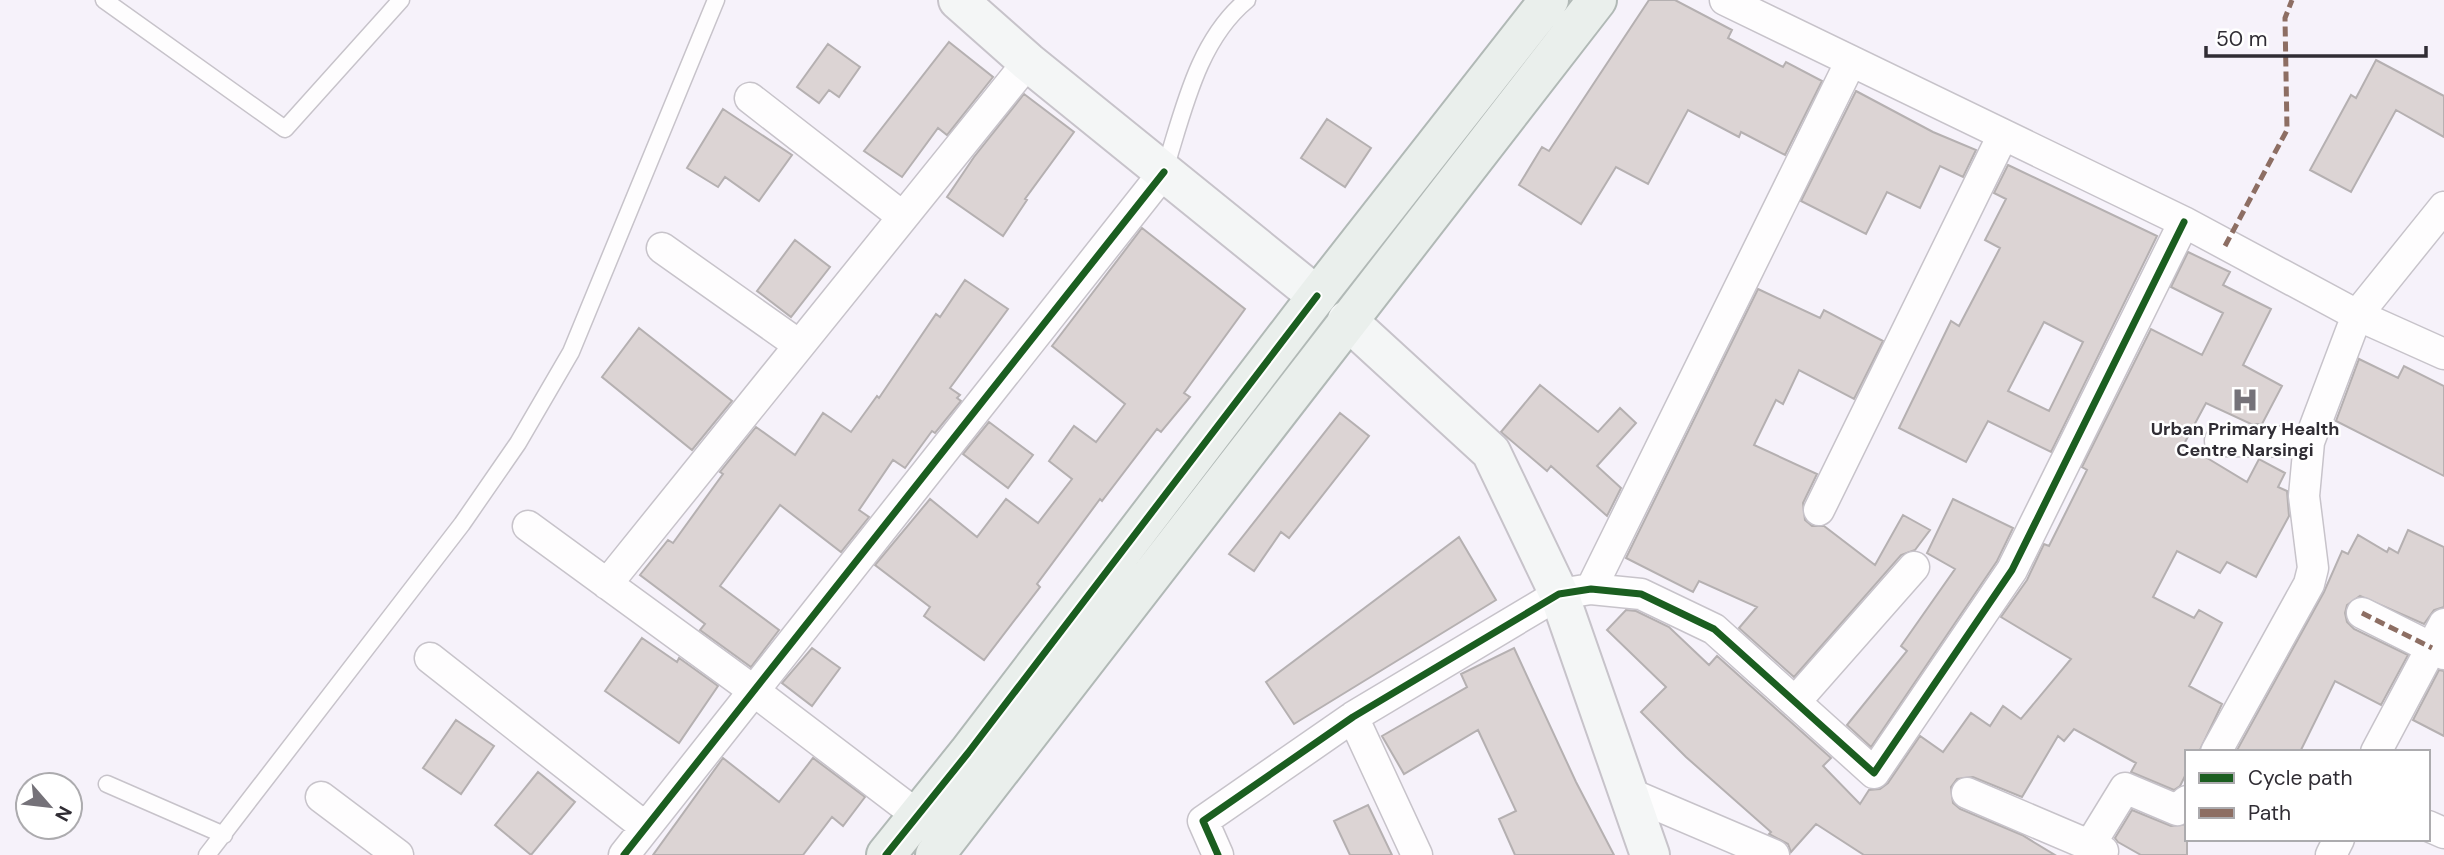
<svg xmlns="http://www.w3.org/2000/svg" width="2444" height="855" font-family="'DM Sans',sans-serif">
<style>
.building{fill:#dcd4d4;stroke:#b5b0b1;stroke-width:2;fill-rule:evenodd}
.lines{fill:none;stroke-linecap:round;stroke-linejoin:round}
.lane-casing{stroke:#c7c3ca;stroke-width:19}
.street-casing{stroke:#c7c3ca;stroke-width:33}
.secondary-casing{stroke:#c7c3ca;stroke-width:42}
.primary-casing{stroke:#b1b9b6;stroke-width:42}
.lane{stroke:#fefdfe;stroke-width:16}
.street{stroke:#fefdfe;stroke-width:30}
.secondary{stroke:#f4f6f6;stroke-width:38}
.primary{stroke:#eaefec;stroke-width:38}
.quiet{stroke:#8d6e63;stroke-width:5;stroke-dasharray:10 5;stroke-linecap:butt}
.cycleway-casing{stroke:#fff;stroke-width:11}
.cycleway{stroke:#1b5e20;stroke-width:7}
.labels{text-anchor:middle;stroke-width:5;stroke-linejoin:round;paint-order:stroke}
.poi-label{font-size:18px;font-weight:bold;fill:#302d34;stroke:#fff}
</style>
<rect width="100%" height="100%" fill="#f6f2fa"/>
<path class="building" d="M 1649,0 L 1675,0 L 1732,30 L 1728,38 L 1783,67 L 1786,62 L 1822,81 L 1785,155 L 1741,132 L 1739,137 L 1688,110 L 1648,184 L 1616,167 L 1581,224 L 1519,185 L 1542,147 L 1549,151 Z
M 949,42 L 993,77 L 947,135 L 938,128 L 902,177 L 864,151 Z
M 828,44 L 860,67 L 839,97 L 829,90 L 819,103 L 797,87 Z
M 2376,60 L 2444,96 L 2444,137 L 2396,110 L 2351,192 L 2310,170 L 2351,95 L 2356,98 Z
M 1856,91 L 1933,132 L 1976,150 L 1963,177 L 1940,166 L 1920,208 L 1887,192 L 1866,234 L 1801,201 Z
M 1024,94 L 1074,132 L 1025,199 L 1027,200 L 1003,236 L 947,197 L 974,157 Z
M 723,109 L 792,155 L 759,201 L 725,177 L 718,187 L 687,168 Z
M 1327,119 L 1371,148 L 1345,187 L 1301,158 Z
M 2008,165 L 2157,236 L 2051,452 L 1988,421 L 1966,462 L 1899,428 L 1951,321 L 1959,326 L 2000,248 L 1985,240 L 2006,199 L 1994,193 ZM 2044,322 L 2083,342 L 2049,411 L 2008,391 Z
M 1142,228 L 1245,309 L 1184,393 L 1190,397 L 1161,432 L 1157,429 L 1102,501 L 1100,499 L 1037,584 L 1040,587 L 984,660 L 924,616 L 930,607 L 875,565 L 930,499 L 977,537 L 1006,499 L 1038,523 L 1072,479 L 1049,461 L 1074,426 L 1096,442 L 1125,404 L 1052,346 Z
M 795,240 L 830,267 L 791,317 L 757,291 Z
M 2188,252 L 2230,272 L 2223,285 L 2271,309 L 2243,365 L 2282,386 L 2262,424 L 2251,424 L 2206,403 L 2184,444 L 2247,482 L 2259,459 L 2285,473 L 2278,487 L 2287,491 L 2289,516 L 2256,577 L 2227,562 L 2220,573 L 2177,551 L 2153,597 L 2194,618 L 2199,610 L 2222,623 L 2189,686 L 2222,704 L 2199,752 L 2187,752 L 2187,772 L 2180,786 L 2174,790 L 2131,772 L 2136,763 L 2074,729 L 2064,741 L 2058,736 L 2022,797 L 1973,777 L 1957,779 L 1951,787 L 1953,803 L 1960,809 L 2022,835 L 2055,855 L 1864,855 L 1816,824 L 1791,852 L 1788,844 L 1769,834 L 1771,832 L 1686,757 L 1641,712 L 1666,687 L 1607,630 L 1626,610 L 1636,611 L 1669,627 L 1709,665 L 1717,656 L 1831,758 L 1823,766 L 1860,804 L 1869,790 L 1880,789 L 1888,783 L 1920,736 L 1943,752 L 1971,713 L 1990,726 L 2003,706 L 2021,719 L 2071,659 L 2001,617 L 2027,580 L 2044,544 L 2049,546 L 2087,470 L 2082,467 L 2151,329 L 2202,355 L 2223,313 L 2171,287 Z
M 965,280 L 1008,309 L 950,388 L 960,395 L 957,398 L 961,401 L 935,433 L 932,431 L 905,468 L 893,460 L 859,510 L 869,517 L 841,552 L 780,505 L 720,586 L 779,630 L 751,667 L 700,630 L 705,624 L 640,575 L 668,540 L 673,543 L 723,474 L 720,472 L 756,427 L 795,455 L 823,413 L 851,432 L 877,396 L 879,398 L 936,314 L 940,317 Z
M 1758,289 L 1820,318 L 1824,310 L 1883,341 L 1854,399 L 1799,370 L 1783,404 L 1776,400 L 1754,445 L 1817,474 L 1803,503 L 1805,520 L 1812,526 L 1824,526 L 1875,565 L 1903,515 L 1930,530 L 1915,550 L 1901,555 L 1794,677 L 1739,628 L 1757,607 L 1699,581 L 1693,592 L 1626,558 Z
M 639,328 L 732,401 L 692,450 L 602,377 Z
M 2359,359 L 2398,378 L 2404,366 L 2444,386 L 2444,476 L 2336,421 Z
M 1540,385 L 1598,432 L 1620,408 L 1636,423 L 1597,466 L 1621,488 L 1607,516 L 1551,466 L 1547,471 L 1501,432 Z
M 1340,413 L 1369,436 L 1289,538 L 1281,532 L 1254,571 L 1229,554 Z
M 989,422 L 1033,455 L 1008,488 L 963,454 Z
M 1953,499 L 2013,528 L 1997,561 L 1871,747 L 1847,725 L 1907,651 L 1901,646 L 1955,569 L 1927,553 Z
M 2408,530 L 2444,547 L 2444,607 L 2434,610 L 2424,624 L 2360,596 L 2347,605 L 2345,613 L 2347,622 L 2354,629 L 2408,655 L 2381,705 L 2335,681 L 2300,752 L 2236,752 L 2324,592 L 2342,551 L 2348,554 L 2358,535 L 2387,552 L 2389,548 L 2398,553 Z
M 1459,537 L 1496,600 L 1294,724 L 1266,682 Z
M 642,638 L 677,662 L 679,658 L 718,686 L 679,743 L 605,691 Z
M 812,648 L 840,668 L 812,706 L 782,683 Z
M 1514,648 L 1576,782 L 1614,855 L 1515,855 L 1499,819 L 1516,811 L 1478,730 L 1404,774 L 1382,736 L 1467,687 L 1461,674 Z
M 2439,670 L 2444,671 L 2444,736 L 2413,720 Z
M 456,720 L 494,746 L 461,794 L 423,768 Z
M 723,758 L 779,802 L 813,758 L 865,797 L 843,826 L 832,817 L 803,855 L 653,855 Z
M 538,772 L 575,802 L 531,855 L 495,825 Z
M 1368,805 L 1392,855 L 1350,855 L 1334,821 Z
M 2132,810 L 2171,826 L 2187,824 L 2187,855 L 2141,855 L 2118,842 L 2115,838 Z"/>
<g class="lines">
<g class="lane-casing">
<path id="lane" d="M 104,0 L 285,129 L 401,0
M 1164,172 C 1183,113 1197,41 1247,0
M 107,784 L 224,835
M 207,855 L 462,524 L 518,443 L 571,352 L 716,0"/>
</g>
<g class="street-casing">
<path id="street" d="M 1725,0 L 2184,222 L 2357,315 L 2444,354
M 750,98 L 903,217
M 662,248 L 799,345
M 2220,441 L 2309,442
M 1819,510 L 2003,135
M 528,526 L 754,691 L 917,815
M 607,584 L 1028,62
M 1591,589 L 1851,61
M 2362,613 L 2444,654
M 430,658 L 645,827
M 1795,702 L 1914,567
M 1353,717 L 1417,855
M 2216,752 L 2309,584 L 2313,568 L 2304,496 L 2309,442 L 2357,315 L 2444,207
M 2376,752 L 2444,624
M 1967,793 L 2103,851
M 1631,794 L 1774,855
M 321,797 L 398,855
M 2428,826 L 2444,833
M 2090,845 L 2125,788 L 2177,810 L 2187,801
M 624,855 L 1164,172
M 1218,855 L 1203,821 L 1353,717 L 1559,594 L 1591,589 L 1641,594 L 1714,629 L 1874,773 L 2012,570 L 2184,222
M 2331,855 L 2339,839"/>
</g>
<g class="secondary-casing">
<path id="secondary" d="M 958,0 L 1028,62 L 1317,296
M 1347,320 L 1491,452 L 1559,594 L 1650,855"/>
</g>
<g class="primary-casing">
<path id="primary" d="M 886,855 L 968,753 L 1317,296 L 1549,0
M 935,855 L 1597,0"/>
</g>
<use href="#lane" class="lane"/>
<use href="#street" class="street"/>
<use href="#secondary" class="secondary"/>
<use href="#primary" class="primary"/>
<path class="quiet" d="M 2225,246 L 2287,130 L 2285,18 L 2292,0
M 2362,613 L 2432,648"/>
<g class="cycleway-casing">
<path id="cycleway" d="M 624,855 L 1164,172
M 886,855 L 968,753 L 1317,296
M 1218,855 L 1203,821 L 1353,717 L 1559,594 L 1591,589 L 1641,594 L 1714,629 L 1874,773 L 2012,570 L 2184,222"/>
</g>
<use href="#cycleway" class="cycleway"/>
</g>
<defs>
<g id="hospital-bare" transform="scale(2.1)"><path d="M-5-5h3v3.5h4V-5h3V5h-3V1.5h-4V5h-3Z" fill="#757279" stroke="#fff" stroke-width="2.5" paint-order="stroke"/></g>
</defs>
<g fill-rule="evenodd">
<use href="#hospital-bare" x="2245" y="400"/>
</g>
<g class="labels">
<g class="poi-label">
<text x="2245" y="435">Urban Primary Health<tspan x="2245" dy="21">Centre Narsingi</tspan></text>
</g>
</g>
<rect x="2185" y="750" width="245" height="91" fill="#ffffff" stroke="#acabae" stroke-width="2"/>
<rect x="2199" y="773" width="35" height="10" fill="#1b5e20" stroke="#acabae" stroke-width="2"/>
<text x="2248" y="785" font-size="21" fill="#302d34">Cycle path</text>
<rect x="2199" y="808" width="35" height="10" fill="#8d6e63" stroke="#acabae" stroke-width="2"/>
<text x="2248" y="820" font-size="21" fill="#302d34">Path</text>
<g transform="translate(49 806) rotate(118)"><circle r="33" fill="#ffffff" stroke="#acabae" stroke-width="2"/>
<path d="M0-5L12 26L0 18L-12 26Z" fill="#757279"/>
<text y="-10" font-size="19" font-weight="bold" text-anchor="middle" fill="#302d34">N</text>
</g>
<path d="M2206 46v10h220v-10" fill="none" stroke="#302d34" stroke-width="3.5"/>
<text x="2216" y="46" font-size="21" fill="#302d34" stroke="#ffffff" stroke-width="5" paint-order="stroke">50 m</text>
</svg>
